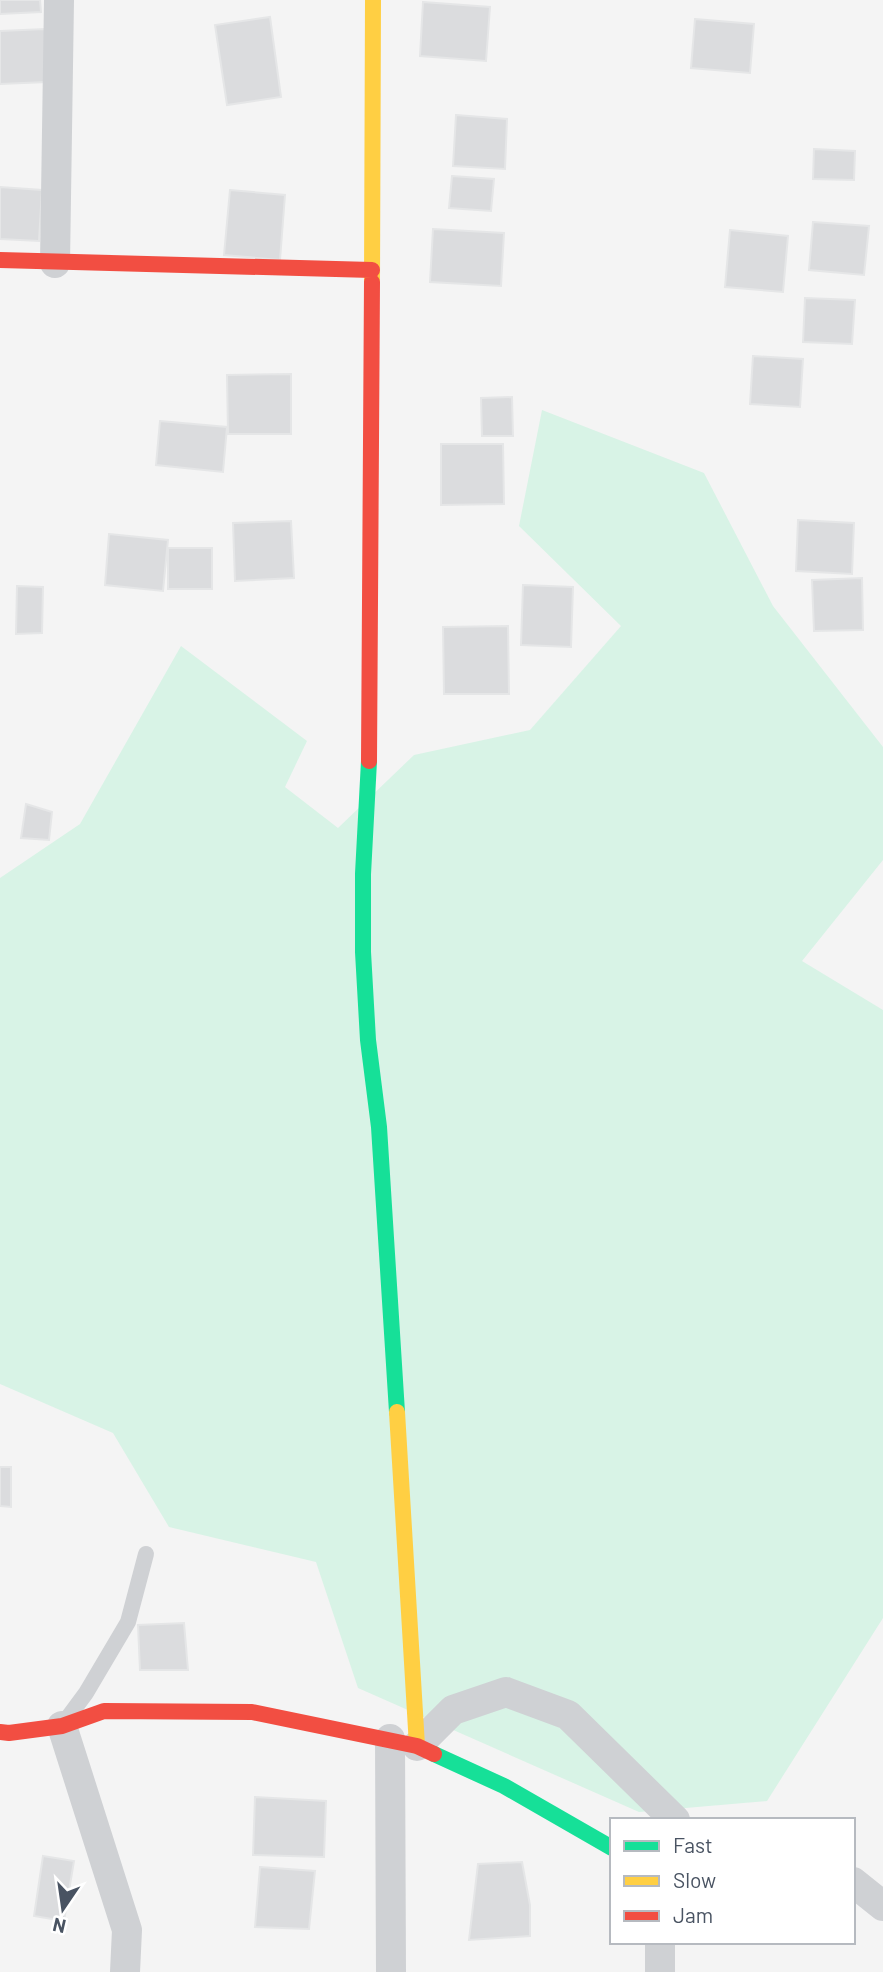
<svg xmlns="http://www.w3.org/2000/svg" width="883" height="1972" font-family="Barlow,sans-serif">
<style>
.green{fill:#d8f3e6}
.building{fill:#dbdcde;stroke:#e5e6e7;stroke-width:2}
.lines{fill:none;stroke-linecap:round;stroke-linejoin:round}
.lane{stroke:#cfd1d4;stroke-width:16}
.street{stroke:#cfd1d4;stroke-width:30}
.fast{stroke:#16e098;stroke-width:16}
.slow{stroke:#ffcf43;stroke-width:16}
.jam{stroke:#f24e42;stroke-width:16}
</style>
<rect width="100%" height="100%" fill="#f4f4f4"/>
<path class="green" d="M 542,410 L 704,473 L 773,606 L 883,747 L 883,860 L 802,961 L 883,1010 L 883,1618 L 767,1801 L 639,1812 L 358,1688 L 316,1562 L 169,1527 L 113,1433 L 0,1384 L 0,878 L 80,824 L 181,646 L 307,741 L 285,787 L 338,828 L 414,755 L 530,730 L 621,626 L 519,526 Z"/>
<path class="building" d="M 0,0 L 40,0 L 41,12 L 0,14 Z
M 423,2 L 490,7 L 486,61 L 420,56 Z
M 270,17 L 281,97 L 227,105 L 215,25 Z
M 695,19 L 754,24 L 750,73 L 691,68 Z
M 45,29 L 47,82 L 0,84 L 0,31 Z
M 456,115 L 507,119 L 505,169 L 453,166 Z
M 814,149 L 855,151 L 854,180 L 813,179 Z
M 452,176 L 494,179 L 491,211 L 449,208 Z
M 0,187 L 42,190 L 39,241 L 0,239 Z
M 230,190 L 285,195 L 280,260 L 224,255 Z
M 813,222 L 869,226 L 864,275 L 809,270 Z
M 433,229 L 504,233 L 501,286 L 430,282 Z
M 730,230 L 788,236 L 783,292 L 725,287 Z
M 805,298 L 855,300 L 852,344 L 803,342 Z
M 753,356 L 803,359 L 800,407 L 750,404 Z
M 291,374 L 291,434 L 228,434 L 227,375 Z
M 512,397 L 513,436 L 482,436 L 481,398 Z
M 160,421 L 227,427 L 223,472 L 156,465 Z
M 441,444 L 503,444 L 504,504 L 441,505 Z
M 798,520 L 854,523 L 852,574 L 796,571 Z
M 291,521 L 294,578 L 235,581 L 233,523 Z
M 109,534 L 168,540 L 163,591 L 105,585 Z
M 168,548 L 212,548 L 212,589 L 168,589 Z
M 862,578 L 863,630 L 814,631 L 812,580 Z
M 523,585 L 573,587 L 571,647 L 521,645 Z
M 17,586 L 43,587 L 42,633 L 16,634 Z
M 508,626 L 509,694 L 444,694 L 443,627 Z
M 26,804 L 52,812 L 49,840 L 21,838 Z
M 0,1467 L 11,1467 L 11,1507 L 0,1506 Z
M 184,1623 L 188,1670 L 140,1670 L 138,1625 Z
M 255,1797 L 326,1801 L 324,1857 L 253,1855 Z
M 43,1856 L 74,1861 L 64,1921 L 34,1916 Z
M 522,1862 L 530,1905 L 530,1936 L 469,1940 L 478,1864 Z
M 260,1867 L 315,1871 L 309,1929 L 255,1927 Z"/>
<g class="lines">
<path class="lane" d="M 69,1716 L 86,1693 L 128,1622 L 146,1554"/>
<path class="street" d="M 55,263 L 59,0
M 62,1726 L 127,1930 L 125,1972
M 390,1739 L 391,1972
M 417,1746 L 453,1710 L 506,1692 L 568,1715 L 675,1820
M 853,1882 L 883,1906
M 660,1942 L 660,1972"/>
<path class="fast" d="M 369,761 L 363,874 L 363,952 L 368,1040 L 379,1127 L 397,1412
M 434,1754 L 504,1786 L 612,1848"/>
<path class="slow" d="M 372,282 L 373,0
M 397,1412 L 417,1746"/>
<path class="jam" d="M 0,260 L 372,270
M 369,761 L 372,282
M 0,1732 L 9,1733 L 62,1726 L 104,1711 L 252,1712 L 417,1746 L 434,1754"/>
</g>
<rect x="610" y="1818" width="245" height="126" fill="#ffffff" stroke="#b6bac0" stroke-width="2"/>
<rect x="624" y="1841" width="35" height="10" fill="#16e098" stroke="#b6bac0" stroke-width="2"/>
<text x="673" y="1853" font-size="21" fill="#495362">Fast</text>
<rect x="624" y="1876" width="35" height="10" fill="#ffcf43" stroke="#b6bac0" stroke-width="2"/>
<text x="673" y="1888" font-size="21" fill="#495362">Slow</text>
<rect x="624" y="1911" width="35" height="10" fill="#f24e42" stroke="#b6bac0" stroke-width="2"/>
<text x="673" y="1923" font-size="21" fill="#495362">Jam</text>
<g transform="translate(63 1909) rotate(193)" stroke="#ffffff" stroke-width="5" paint-order="stroke">
<path d="M0-5L12 26L0 18L-12 26Z" fill="#495362"/>
<text y="-10" font-size="19" font-weight="bold" text-anchor="middle" fill="#495362">N</text>
</g>
</svg>
